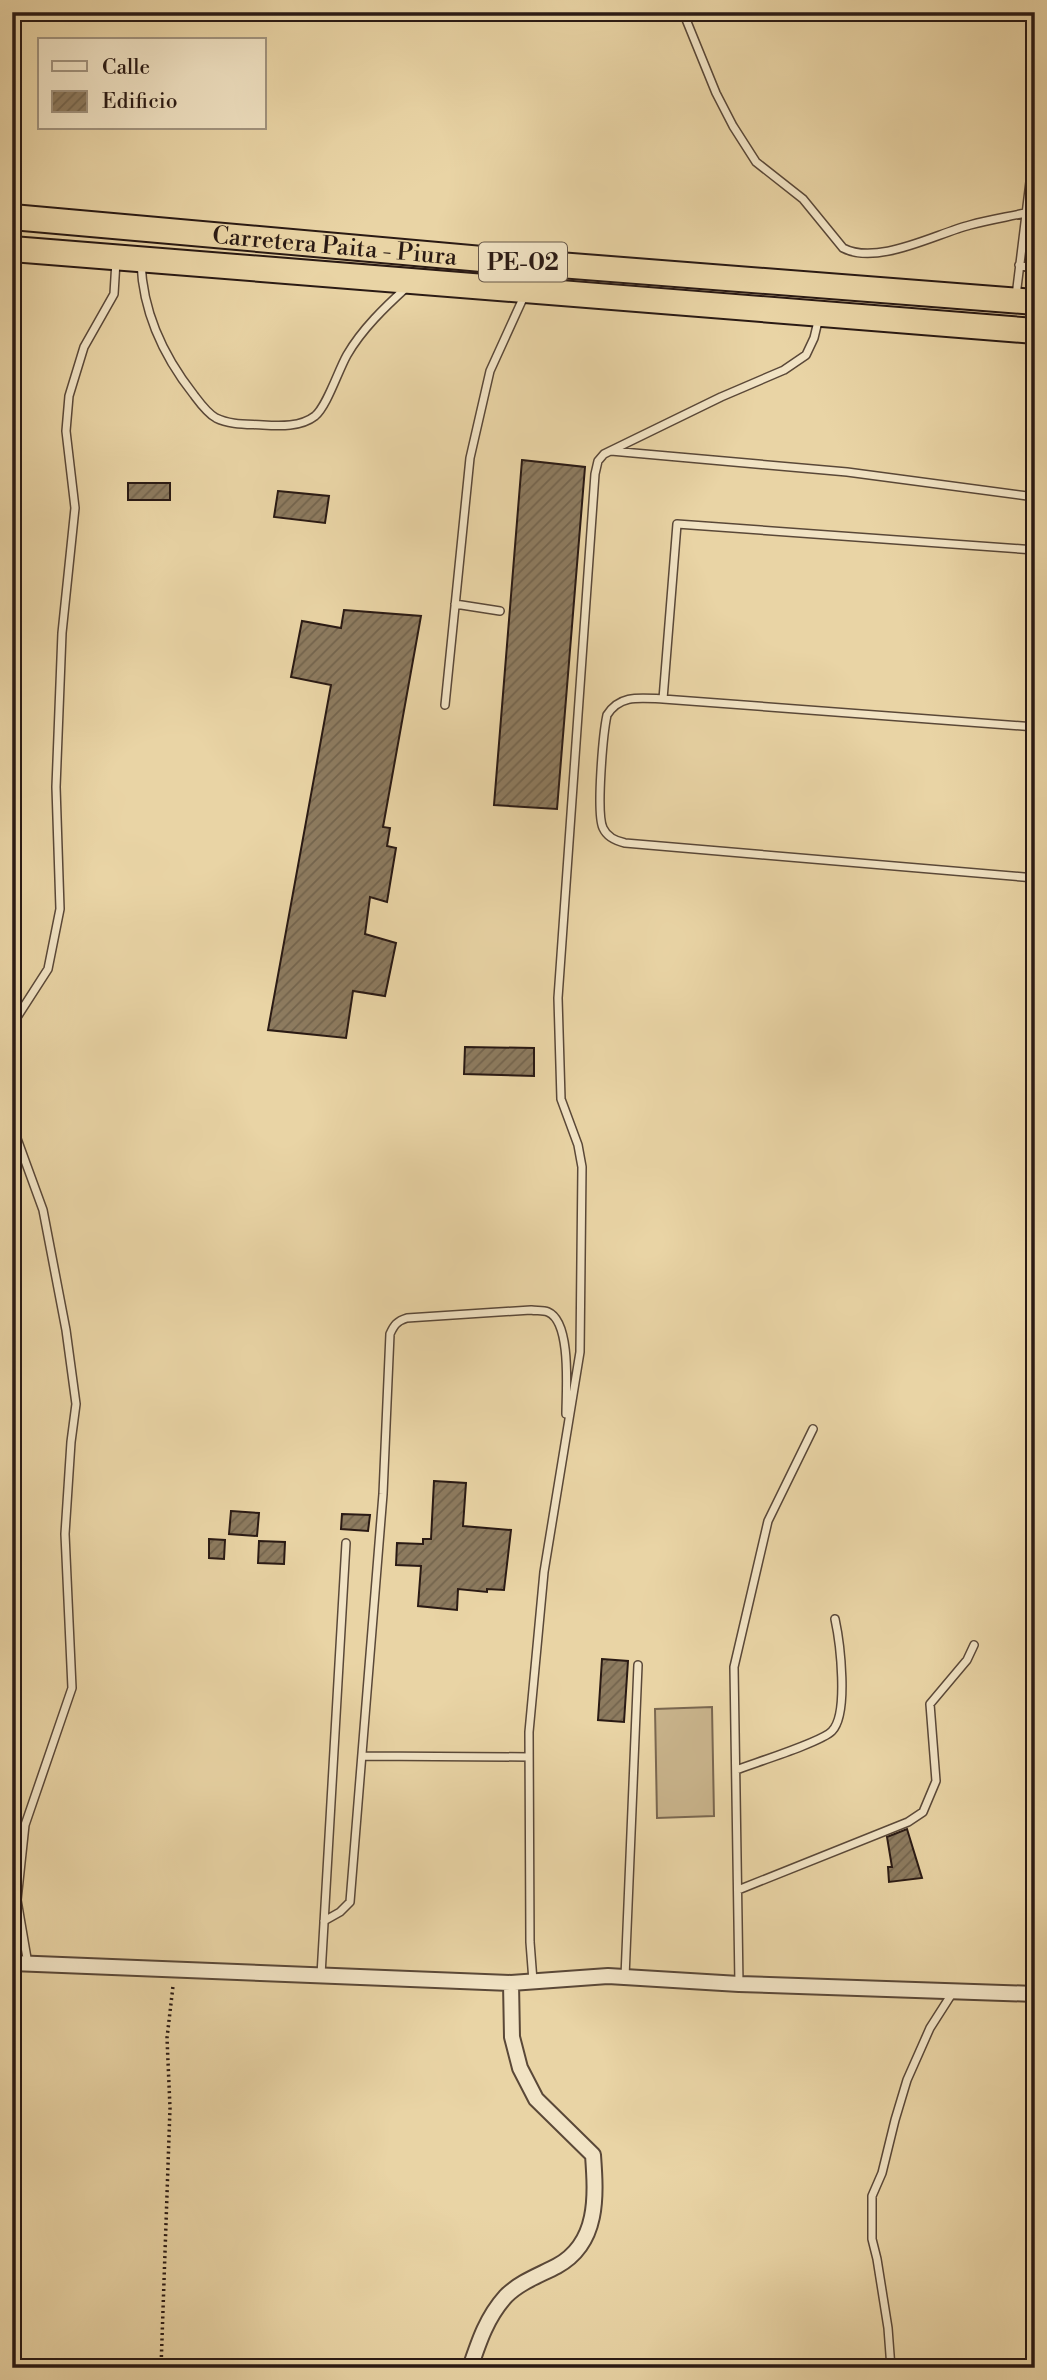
<svg xmlns="http://www.w3.org/2000/svg" width="1047" height="2380" font-family="'Libre Bodoni',serif">
<style>
.grass{fill:#c9b48c;stroke:#7a6750;stroke-width:2}
.building{fill:url(#building-hatch);stroke:#2a1a14;stroke-width:2}
.lines{fill:none;stroke-linecap:round;stroke-linejoin:round}
.lane-casing{stroke:#5a4838;stroke-width:10}
.street-casing{stroke:#5a4838;stroke-width:18}
.highway-casing{stroke:#2a1a14;stroke-width:28}
.path{stroke:#2a1a14;stroke-width:3.5;stroke-dasharray:2 3.5;stroke-linecap:butt}
.lane{stroke:#f1e3c4;stroke-width:7}
.street{stroke:#f1e3c4;stroke-width:14}
.highway{stroke:#e9d4a5;stroke-width:24}
.labels{text-anchor:middle;stroke-width:6;stroke-linejoin:round;paint-order:stroke}
.shield{fill:#f1e3c4;stroke:#665649;stroke-width:2}
.shield-label{font-size:23px;font-weight:bold;fill:#2a1a14}
.street-label{font-size:24px;fill:#2a1a14;stroke:#f1e3c4}
</style>
<defs>
<pattern id="building-hatch" width="6" height="6" patternUnits="userSpaceOnUse" patternTransform="scale(1.75)"><rect width="6" height="6" fill="#8d7b5f"/><path d="M-1 1l2-2M0 6l6-6M5 7l2-2" fill="none" stroke="#73644d"/></pattern>
</defs>
<rect width="100%" height="100%" fill="#e9d4a5"/>
<filter id="stains"><feTurbulence type="fractalNoise" baseFrequency=".00286" numOctaves="4"/><feColorMatrix values="0 0 0 0 .2 0 0 0 0 .09 0 0 0 0 .02 0 0 0 .5 -.17"/></filter>
<radialGradient id="worn" r=".72"><stop offset=".6" stop-color="#630" stop-opacity="0"/><stop offset="1" stop-color="#630" stop-opacity=".3"/></radialGradient>
<path class="grass" d="M 712,1707 L 714,1816 L 657,1818 L 655,1709 Z"/>
<path class="building" d="M 522,460 L 585,467 L 557,809 L 494,805 Z
M 128,483 L 170,483 L 170,500 L 128,500 Z
M 278,491 L 329,496 L 325,523 L 274,517 Z
M 344,610 L 421,616 L 383,827 L 390,828 L 387,846 L 396,848 L 387,902 L 370,897 L 365,934 L 396,943 L 385,996 L 353,991 L 346,1038 L 268,1030 L 331,685 L 291,677 L 302,621 L 341,628 Z
M 465,1047 L 534,1048 L 534,1076 L 464,1074 Z
M 434,1481 L 466,1483 L 463,1526 L 511,1530 L 504,1590 L 487,1589 L 487,1592 L 458,1589 L 457,1610 L 418,1606 L 421,1566 L 396,1565 L 397,1543 L 423,1544 L 423,1539 L 431,1539 Z
M 231,1511 L 259,1513 L 257,1536 L 229,1534 Z
M 342,1514 L 370,1515 L 368,1531 L 341,1529 Z
M 209,1539 L 225,1540 L 224,1559 L 209,1558 Z
M 259,1541 L 285,1542 L 284,1564 L 258,1563 Z
M 602,1659 L 628,1661 L 624,1722 L 598,1720 Z
M 907,1829 L 922,1878 L 889,1882 L 888,1867 L 892,1867 L 887,1837 Z"/>
<g class="lines">
<g class="lane-casing">
<path id="lane" d="M 683,12 L 716,93 L 733,126 L 756,162 L 803,199 L 843,248 C 877,266 935,234 970,225 C 988,220 1007,217 1025,213
M 141,263 C 143,313 164,357 194,395 C 200,403 207,413 216,418 C 230,425 248,424 263,425 C 280,426 301,427 315,416 C 327,406 338,371 347,355 C 362,329 385,307 407,287
M 1019,265 L 1035,268
M 1016,296 L 1035,141
M 12,315 L 16,377 L 12,435
M 611,451 L 847,472 L 1035,497
M 455,604 L 500,611
M 663,699 L 677,524 L 1035,550
M 445,705 L 470,458 L 490,371 L 525,294
M 1035,727 L 663,699 C 641,698 620,694 607,715 C 603,734 596,813 603,828 C 607,837 616,841 625,843 L 1035,878
M 12,1025 L 48,969 L 60,909 L 56,787 L 62,633 L 75,508 L 66,431 L 69,396 L 84,347 L 114,294 L 116,261
M 12,1125 L 43,1210 L 66,1330 L 76,1404 L 71,1442 L 65,1534 L 72,1688 L 25,1825 L 17,1900 L 28,1964
M 363,1756 L 529,1757
M 736,1770 C 754,1763 822,1742 832,1731 C 849,1714 840,1642 835,1619
M 738,1890 L 908,1822 L 923,1812 L 936,1781 L 930,1704 L 967,1660 L 974,1645
M 324,1921 L 340,1912 L 350,1902 L 383,1494 L 390,1334 C 394,1325 397,1321 407,1318 L 531,1310 C 536,1311 543,1310 548,1312 C 572,1322 566,1392 566,1414
M 321,1975 L 346,1543
M 625,1977 L 638,1665
M 533,1981 L 530,1942 L 529,1732 L 544,1572 L 580,1352 L 582,1167 L 578,1145 L 561,1099 L 558,998 L 595,474 L 598,461 L 604,454 L 721,397 L 784,370 L 806,355 L 814,338 L 819,317
M 739,1984 L 734,1667 L 768,1521 L 813,1429
M 891,2368 L 888,2328 L 877,2259 L 872,2239 L 872,2196 L 882,2173 L 895,2120 L 907,2080 L 930,2028 L 953,1992"/>
</g>
<g class="street-casing">
<path id="street" d="M 12,1963 L 511,1983 L 608,1976 L 739,1984 L 1035,1994
M 470,2368 C 479,2341 487,2317 506,2296 C 520,2282 540,2275 557,2266 C 599,2243 596,2196 593,2155 L 536,2099 L 520,2068 L 512,2037 L 511,1983"/>
</g>
<g class="highway-casing">
<g id="highway">
<path id="s1" d="M 12,217 L 482,259 L 1035,302"/>
<path d="M 12,249 L 1035,331"/>
</g>
</g>
<path class="path" d="M 161,2368 L 170,2108 L 167,2038 L 173,1986"/>
<use href="#lane" class="lane"/>
<use href="#street" class="street"/>
<use href="#highway" class="highway"/>
</g>
<g class="labels">
<rect class="shield" x="479" y="242.5" width="88" height="39" rx="5"/>
<g class="shield-label">
<text x="523" y="270">PE-02</text>
</g>
<g class="street-label">
<text dy="8" stroke="none"><textPath href="#s1" startOffset="324">Carretera Paita - Piura</textPath></text>
</g>
</g>
<rect width="1047" height="2380" fill="none" stroke="#e9d4a5" stroke-width="42"/>
<rect x="14" y="14" width="1019" height="2352" fill="none" stroke="#2a1a14" stroke-width="3.5"/>
<rect x="21" y="21" width="1005" height="2338" fill="none" stroke="#2a1a14" stroke-width="2"/>
<rect x="38" y="38" width="228" height="91" fill="#f1e3c4" stroke="#a1937e" stroke-width="2"/>
<rect x="52" y="61" width="35" height="10" fill="#f1e3c4" stroke="#a1937e" stroke-width="2"/>
<text x="102" y="74" font-size="21" fill="#2a1a14">Calle</text>
<rect x="52" y="91" width="35" height="21" fill="url(#building-hatch)" stroke="#a1937e" stroke-width="2"/>
<text x="102" y="108" font-size="21" fill="#2a1a14">Edificio</text>
<rect width="100%" height="100%" filter="url(#stains)"/>
<rect width="100%" height="100%" fill="url(#worn)"/>
</svg>
